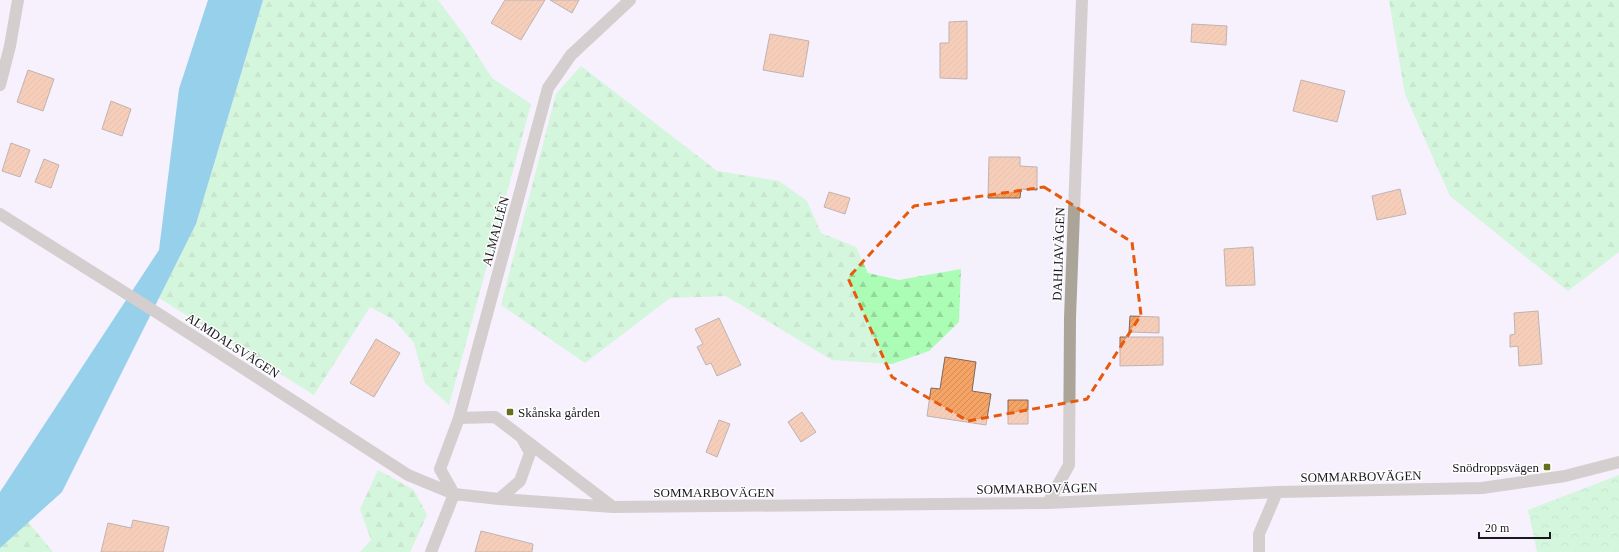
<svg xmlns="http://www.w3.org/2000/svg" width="1619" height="552" font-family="'Times New Roman',serif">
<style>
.forest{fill:url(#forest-firs)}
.park{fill:url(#park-crowns)}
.water{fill:#22a8d5}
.building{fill:url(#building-hatch);stroke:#7f6858}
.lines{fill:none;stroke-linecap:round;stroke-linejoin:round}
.minor{stroke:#aba499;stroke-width:12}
.marked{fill:none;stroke:#e8590c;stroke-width:3;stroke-dasharray:8 5;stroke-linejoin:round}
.poi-dot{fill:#64701a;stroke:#fff;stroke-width:1.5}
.labels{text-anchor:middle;stroke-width:3;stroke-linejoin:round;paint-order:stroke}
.street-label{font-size:13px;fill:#1c1821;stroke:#fff}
.poi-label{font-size:13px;fill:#1c1821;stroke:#fff;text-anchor:start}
</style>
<defs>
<pattern id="forest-firs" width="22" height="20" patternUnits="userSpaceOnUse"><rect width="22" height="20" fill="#abfcb5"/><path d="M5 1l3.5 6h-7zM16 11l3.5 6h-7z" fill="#93d79b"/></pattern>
<pattern id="park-crowns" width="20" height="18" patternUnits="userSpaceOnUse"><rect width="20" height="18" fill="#abfcb5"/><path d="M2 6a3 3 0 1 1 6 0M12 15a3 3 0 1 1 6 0" fill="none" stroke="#93d79b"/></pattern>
<pattern id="building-hatch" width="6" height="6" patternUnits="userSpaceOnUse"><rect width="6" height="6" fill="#f6a366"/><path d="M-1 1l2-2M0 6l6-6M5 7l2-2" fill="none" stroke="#d28c58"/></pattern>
</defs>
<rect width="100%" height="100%" fill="#f5f1fc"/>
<path class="forest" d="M 263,0 L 438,0 L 465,36 L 492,78 L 531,104 L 449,405 L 425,383 L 414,343 L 394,320 L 370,307 L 314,395 L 159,298 L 196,224 Z
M 1389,0 L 1619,0 L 1619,252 L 1568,291 L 1450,196 L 1405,94 Z
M 581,66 L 717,171 L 779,181 L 807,201 L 821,233 L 856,247 L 868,273 L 899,280 L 961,269 L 959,322 L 929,351 L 892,364 L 832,360 L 726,296 L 670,298 L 585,363 L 501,305 L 556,94 Z
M 378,470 L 414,490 L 427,515 L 410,552 L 360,552 L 371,540 L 360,509 Z
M 28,522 L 53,552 L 0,552 L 0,548 Z"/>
<path class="park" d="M 1619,475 L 1619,552 L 1537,552 L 1528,510 Z"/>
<path class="water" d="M 208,0 L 263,0 L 196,224 L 62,492 L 0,548 L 0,492 L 159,250 L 179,89 Z"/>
<path class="building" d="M 505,0 L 545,0 L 521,40 L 491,23 Z
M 550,0 L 579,0 L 572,13 Z
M 967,21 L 967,79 L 940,78 L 940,43 L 949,43 L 949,22 Z
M 1192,24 L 1227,26 L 1226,45 L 1191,42 Z
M 770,34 L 809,41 L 803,77 L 763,70 Z
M 28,70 L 54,79 L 43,111 L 17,102 Z
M 1301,80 L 1345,91 L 1337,122 L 1293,111 Z
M 111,101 L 131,109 L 122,136 L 102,129 Z
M 11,143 L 30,150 L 20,177 L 2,171 Z
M 989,157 L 1020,157 L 1020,166 L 1037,167 L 1037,190 L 1021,189 L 1020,198 L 988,198 Z
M 44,159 L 59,165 L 51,188 L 35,182 Z
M 1400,189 L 1406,214 L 1377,220 L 1372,196 Z
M 829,192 L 850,198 L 845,214 L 824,207 Z
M 1253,247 L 1255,285 L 1226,286 L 1224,249 Z
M 1538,311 L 1542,364 L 1519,366 L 1518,346 L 1510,347 L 1510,335 L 1515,334 L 1514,313 Z
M 1130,316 L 1159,317 L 1159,333 L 1129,332 Z
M 719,318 L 741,365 L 717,376 L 711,363 L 706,365 L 697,347 L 703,344 L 695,329 Z
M 1120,337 L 1163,337 L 1163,365 L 1120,366 Z
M 376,339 L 400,353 L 374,397 L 350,383 Z
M 945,357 L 976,362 L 972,391 L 991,394 L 986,425 L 927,416 L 931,388 L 940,389 Z
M 1008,400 L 1028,400 L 1028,424 L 1008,424 Z
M 802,412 L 816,432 L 801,442 L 788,422 Z
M 719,420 L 730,424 L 717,457 L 706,452 Z
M 133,520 L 169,527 L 163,552 L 101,552 L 108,523 L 131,528 Z
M 481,531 L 533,544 L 532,552 L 475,552 Z"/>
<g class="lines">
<path class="minor" d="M 0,85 L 10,46 L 18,0
M 0,214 L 159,314 L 408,475 L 454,494 L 499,499 L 613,507 L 1048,503 L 1277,492 L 1482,488 L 1565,476 L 1619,462
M 459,418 L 495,417 L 613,507
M 454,494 L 440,469 L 459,418 L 548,88 L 571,55 L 630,0
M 499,499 L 520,481 L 530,453 L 522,438
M 1048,503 L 1069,465 L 1070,318 L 1082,0
M 431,552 L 454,494
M 1259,552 L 1259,534 L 1277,492"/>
</g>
<path d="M0 0H1619V552H0ZM 1044,187 L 1132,242 L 1141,315 L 1087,399 L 968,421 L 892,377 L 848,278 L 914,206 Z" fill="#f5f1fc" fill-opacity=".55" fill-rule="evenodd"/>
<path class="marked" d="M 1044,187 L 1132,242 L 1141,315 L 1087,399 L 968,421 L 892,377 L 848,278 L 914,206 Z"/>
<g class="poi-dot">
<rect x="506" y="408" width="8" height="8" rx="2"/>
<rect x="1543" y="463" width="8" height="8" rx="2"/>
</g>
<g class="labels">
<g class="street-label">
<text transform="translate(495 231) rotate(-75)" y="5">ALMALLÉN</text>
<text transform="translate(1058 254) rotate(-88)" y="5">DAHLIAVÄGEN</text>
<text transform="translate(233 345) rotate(33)" y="5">ALMDALSVÄGEN</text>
<text transform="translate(1361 476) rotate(-1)" y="5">SOMMARBOVÄGEN</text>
<text transform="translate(1037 488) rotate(-1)" y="5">SOMMARBOVÄGEN</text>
<text x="714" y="497">SOMMARBOVÄGEN</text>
</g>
<g class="poi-label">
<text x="518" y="417">Skånska gården</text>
<text x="1539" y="472" text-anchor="end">Snödroppsvägen</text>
</g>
</g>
<path d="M1479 532v6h71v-6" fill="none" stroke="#1c1821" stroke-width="2"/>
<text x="1485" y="532" font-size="12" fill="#1c1821" stroke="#ffffff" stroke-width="3" paint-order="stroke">20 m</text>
</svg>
